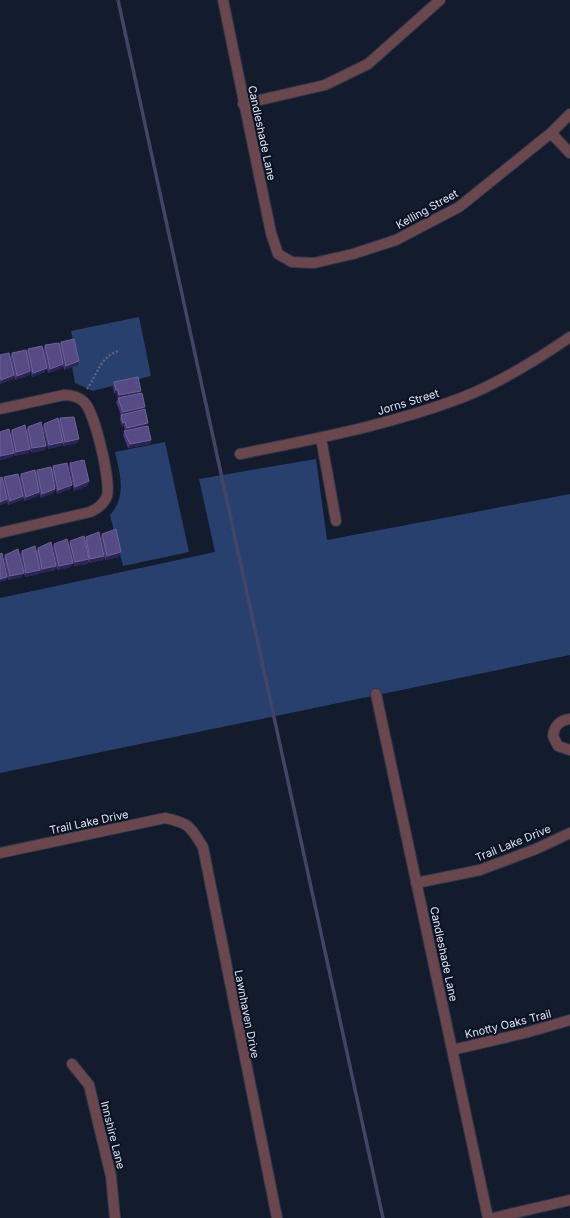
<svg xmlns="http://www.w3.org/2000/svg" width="570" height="1218" font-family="Inter,sans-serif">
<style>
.green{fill:#28406d}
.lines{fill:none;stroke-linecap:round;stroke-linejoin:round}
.stream{stroke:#434564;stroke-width:3.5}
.minor-casing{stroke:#2f3849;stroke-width:12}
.path{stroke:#646c7b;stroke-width:2;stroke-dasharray:2 2;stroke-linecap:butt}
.minor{stroke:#6a464d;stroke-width:10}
.wall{fill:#473878}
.shaded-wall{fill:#2b2555}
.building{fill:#574b85;stroke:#6c6396}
.labels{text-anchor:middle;stroke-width:4;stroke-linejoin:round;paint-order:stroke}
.street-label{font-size:11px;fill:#e0e6f2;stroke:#0a1323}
</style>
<rect width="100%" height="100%" fill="#121c2d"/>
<path class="green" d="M 139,317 L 151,376 L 93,391 L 75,383 L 72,366 L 78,365 L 71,331 Z
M 165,442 L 189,552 L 123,566 L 110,515 C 127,496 120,474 115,452 Z
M 316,459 L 327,540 L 570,494 L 570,655 L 0,773 L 0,598 L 215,552 L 199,479 Z"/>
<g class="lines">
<path class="stream" d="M 118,0 L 383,1218"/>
<g class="minor-casing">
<path id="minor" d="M 223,0 L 271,233 L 278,254 L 292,262 L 314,263 L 353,254 L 396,240 L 459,207 L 551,133 L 570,114
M 243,104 L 325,85 L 368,64 L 440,0
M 551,133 L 570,153
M 0,409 L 64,395 C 71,395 78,396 84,402 C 95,412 111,482 107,496 C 104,504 97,509 90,512 L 0,533
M 321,438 L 336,521
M 240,454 C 314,439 390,425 461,398 C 497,384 538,359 570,337
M 376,694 L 488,1218
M 570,719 C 560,720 554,726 553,736 L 558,746 L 570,750
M 0,853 L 165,818 C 189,823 190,826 203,847 L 277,1218
M 416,883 L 480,870 L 536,849 L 570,833
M 452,1050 L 525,1033 L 570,1020
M 72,1064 L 89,1085 L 111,1176 L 115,1218
M 493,1218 L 570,1200"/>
</g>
<path class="path" d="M 87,389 C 97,375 101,355 119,351"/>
<use href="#minor" class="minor"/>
</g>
<path class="wall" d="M 61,342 L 78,365 L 64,370 L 63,365 L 62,368 L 48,373 L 43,350 L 45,345 L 59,345 Z
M 28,349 L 45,372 L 32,377 L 28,361 L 30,371 L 29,375 L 15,380 L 14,375 L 13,379 L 0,384 L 0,355 L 10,357 L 12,353 L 26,353 Z
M 114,382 L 140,394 L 147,426 L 151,440 L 150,444 L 128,448 L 123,435 L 125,431 L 124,426 L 122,427 L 120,419 L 121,415 L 116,402 L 118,399 L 117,394 L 114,394 L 113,386 Z
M 60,418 L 77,443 L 63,446 L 63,443 L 61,446 L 48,449 L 43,428 L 44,424 L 58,422 Z
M 28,427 L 45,450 L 31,453 L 26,431 Z
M 12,430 L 29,453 L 15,456 L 14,453 L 12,457 L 0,460 L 0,432 L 10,434 Z
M 70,463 L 89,481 L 87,486 L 74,491 L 69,467 Z
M 53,466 L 72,485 L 70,489 L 57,494 L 53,477 L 55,489 L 54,493 L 41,498 L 39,492 L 38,496 L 24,501 L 19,478 L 21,474 L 35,474 L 37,470 L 52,470 Z
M 4,477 L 23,496 L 22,500 L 8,505 L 7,500 L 6,503 L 0,505 L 0,478 L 3,481 Z
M 102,534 L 119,557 L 105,560 L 101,538 Z
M 86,537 L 104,556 L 103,560 L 89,563 L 89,561 L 87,564 L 74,566 L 69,545 L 70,541 L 85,540 Z
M 54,544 L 71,567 L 57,570 L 53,548 Z
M 38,548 L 56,566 L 55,570 L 41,573 L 40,570 L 39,574 L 25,577 L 20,555 L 22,551 L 36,552 Z
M 5,555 L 24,573 L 22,577 L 8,580 L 4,559 Z"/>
<path class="shaded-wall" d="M 79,361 L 78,365 L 64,370 L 66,366 Z
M 63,364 L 62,368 L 48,373 L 50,369 Z
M 47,368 L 45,372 L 32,377 L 33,373 Z
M 30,371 L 29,375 L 15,380 L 17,376 Z
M 14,375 L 13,379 L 0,384 L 1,380 Z
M 116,390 L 118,390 L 117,394 L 114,394 Z
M 141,391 L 139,395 L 118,399 L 119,395 Z
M 145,407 L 143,411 L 122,416 L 123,412 Z
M 125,422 L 124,426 L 122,427 L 123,423 Z
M 148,423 L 147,427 L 125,432 L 127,428 Z
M 79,439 L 77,443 L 63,446 L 65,442 Z
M 151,440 L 150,444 L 128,448 L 130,444 Z
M 63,442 L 61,446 L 48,449 L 49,445 Z
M 46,446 L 45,450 L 31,453 L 32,448 Z
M 30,449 L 29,453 L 15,456 L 16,452 Z
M 14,453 L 12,457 L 0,460 L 0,456 Z
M 89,481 L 87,486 L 74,491 L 75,487 Z
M 72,485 L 70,489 L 57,494 L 58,490 Z
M 55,489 L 54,493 L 41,498 L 42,494 Z
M 39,492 L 38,496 L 24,501 L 26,497 Z
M 23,496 L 22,500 L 8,505 L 10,501 Z
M 7,499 L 6,503 L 0,505 L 0,502 Z
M 121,552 L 119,557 L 105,560 L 107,556 Z
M 104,556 L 103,560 L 89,563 L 90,559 Z
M 89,559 L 87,564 L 74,566 L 75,562 Z
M 73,563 L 71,567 L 57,570 L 59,566 Z
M 56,566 L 55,570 L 41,573 L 42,569 Z
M 40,570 L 39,574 L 25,577 L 26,573 Z
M 24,573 L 22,577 L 8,580 L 10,576 Z
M 7,577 L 6,581 L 0,582 L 0,579 Z"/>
<path class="building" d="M 74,339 L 79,361 L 66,366 L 61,342 Z
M 59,343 L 63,364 L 50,369 L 45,345 Z
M 42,346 L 47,368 L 33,373 L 28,349 Z
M 26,350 L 30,371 L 17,376 L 12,353 Z
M 9,353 L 14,375 L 1,380 L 0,376 L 0,355 Z
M 138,377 L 141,391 L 119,395 L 118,390 L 116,390 L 114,382 Z
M 142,393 L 145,407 L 123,412 L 118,398 Z
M 145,409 L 148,423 L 127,428 L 125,422 L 123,423 L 121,415 Z
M 74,417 L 79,439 L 65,442 L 60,418 Z
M 58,418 L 63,442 L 49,445 L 44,424 Z
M 41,422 L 46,446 L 32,448 L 28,427 Z
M 25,425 L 30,449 L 16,452 L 12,430 Z
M 148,426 L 151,440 L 130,444 L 124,431 Z
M 9,429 L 14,453 L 0,456 L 0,432 Z
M 84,460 L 89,481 L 75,487 L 70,463 Z
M 67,463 L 72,485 L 58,490 L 53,466 Z
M 51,467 L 55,489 L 42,494 L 37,470 Z
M 35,470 L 39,492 L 26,497 L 21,474 Z
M 18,474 L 23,496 L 10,501 L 4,477 Z
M 2,477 L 7,499 L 0,502 L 0,478 Z
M 116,529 L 121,552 L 107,556 L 102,534 Z
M 99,532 L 104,556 L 90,559 L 86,537 Z
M 84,536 L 89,559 L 75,562 L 70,541 Z
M 67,539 L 73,563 L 59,566 L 54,544 Z
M 51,542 L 56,566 L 42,569 L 38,548 Z
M 35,546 L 40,570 L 26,573 L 22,551 Z
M 18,549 L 24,573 L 10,576 L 5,555 Z
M 2,553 L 7,577 L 0,579 L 0,554 Z"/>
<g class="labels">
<g class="street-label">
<text transform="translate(262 133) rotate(78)" y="4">Candleshade Lane</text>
<text transform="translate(427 209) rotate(-29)" y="4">Kelling Street</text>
<text transform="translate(408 402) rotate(-17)" y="4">Jorns Street</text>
<text transform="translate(89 822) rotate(-12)" y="4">Trail Lake Drive</text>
<text transform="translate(513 843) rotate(-22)" y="4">Trail Lake Drive</text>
<text transform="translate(444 954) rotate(78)" y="4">Candleshade Lane</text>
<text transform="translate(247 1014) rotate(79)" y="4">Lawnhaven Drive</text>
<text transform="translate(508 1024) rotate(-14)" y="4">Knotty Oaks Trail</text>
<text transform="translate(113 1135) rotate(76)" y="4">Innshire Lane</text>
</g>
</g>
</svg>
